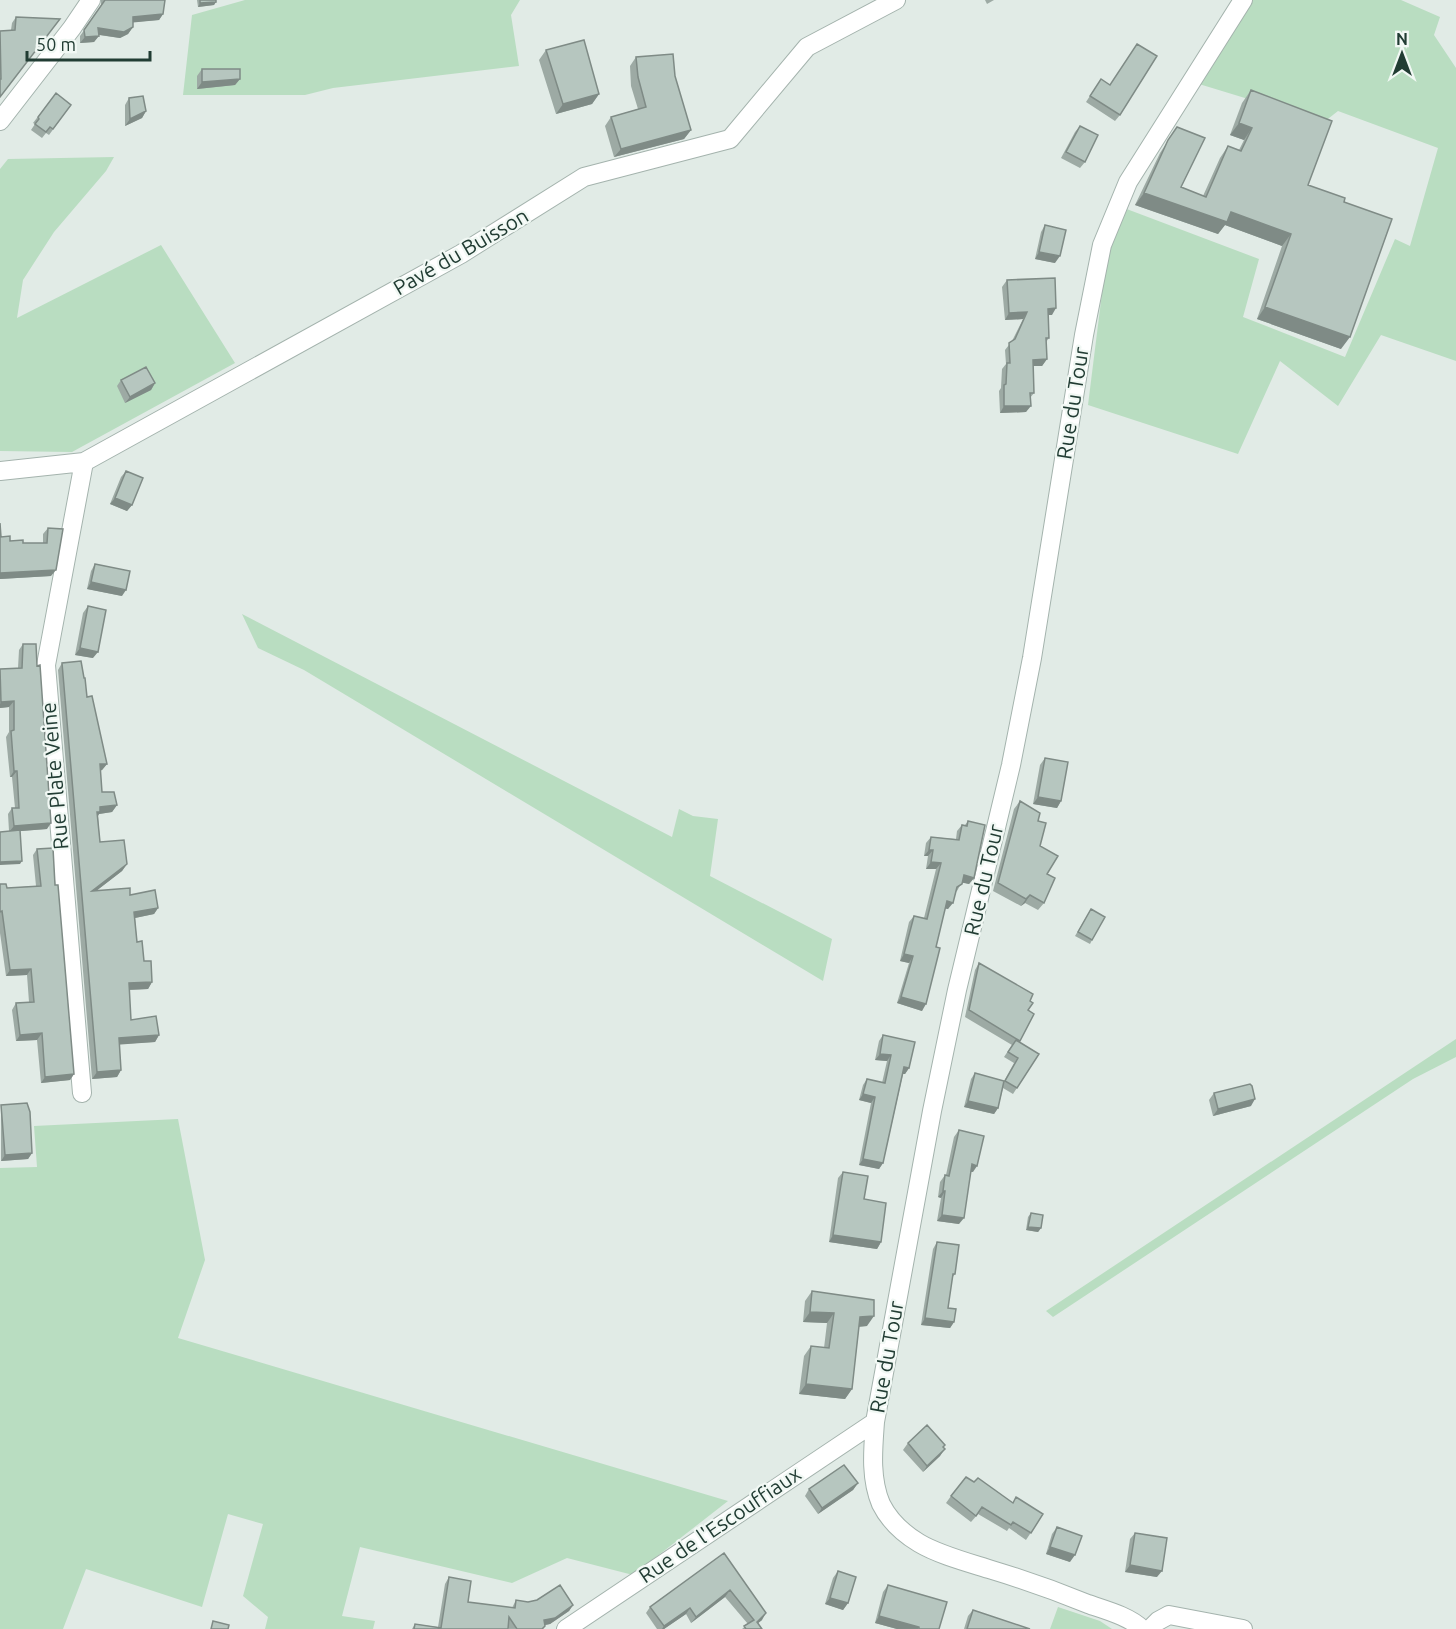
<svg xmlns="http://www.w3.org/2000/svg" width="1456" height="1629" font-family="Ubuntu,sans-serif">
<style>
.green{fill:#b9ddc1}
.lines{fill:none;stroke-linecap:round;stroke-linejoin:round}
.minor-casing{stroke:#a4b3ad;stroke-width:20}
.minor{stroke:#fff;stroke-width:18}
.wall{fill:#9daaa4}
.shaded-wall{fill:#7f8b86}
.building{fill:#b6c6bf;stroke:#7f8b86;stroke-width:1.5}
.labels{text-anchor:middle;stroke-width:4.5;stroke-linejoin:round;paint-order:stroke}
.street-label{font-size:21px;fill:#213c33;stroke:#f1f8f4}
</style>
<rect width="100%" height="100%" fill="#e1ebe6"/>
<path class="green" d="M 245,0 L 520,0 L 511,15 L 519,66 L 333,88 L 305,95 L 183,95 L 192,15 Z
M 1252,0 L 1401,0 L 1440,17 L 1434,35 L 1456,68 L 1456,361 L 1381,335 L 1338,406 L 1280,361 L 1238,454 L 1088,405 L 1107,253 L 1124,208 L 1259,259 L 1243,317 L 1345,357 L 1395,239 L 1410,246 L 1438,148 L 1338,111 L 1324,122 L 1199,84 Z
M 114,157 L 106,171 L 54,232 L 23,280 L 17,318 L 161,245 L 235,363 L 72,452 L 0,451 L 0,169 L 8,159 Z
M 242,614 L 672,837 L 679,809 L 693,816 L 718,819 L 710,876 L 832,939 L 823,981 L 304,670 L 258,648 Z
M 1456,1039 L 1456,1057 L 1413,1079 L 1053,1317 L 1046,1311 Z
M 178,1119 L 205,1260 L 178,1338 L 728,1501 L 633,1575 L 567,1558 L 512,1583 L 360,1547 L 342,1616 L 375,1621 L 373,1629 L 265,1629 L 268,1617 L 243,1596 L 263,1524 L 228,1514 L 202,1607 L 86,1569 L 63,1629 L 0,1629 L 0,1168 L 37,1167 L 34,1126 Z
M 1058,1607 L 1100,1621 L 1112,1629 L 1050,1629 Z"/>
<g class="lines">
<g class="minor-casing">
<path id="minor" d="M 0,121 L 72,28 L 91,0
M 0,471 L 84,462 L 461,254 L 584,177 L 730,139 L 807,47 L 896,0
M 82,1093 L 46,665 L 84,462
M 566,1629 L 875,1422
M 1142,1629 C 1129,1616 1105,1610 1088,1604 C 1056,1591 1025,1580 992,1570 C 970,1563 939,1555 919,1543 C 904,1534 889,1520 881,1504 C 870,1478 873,1449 875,1422 L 932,1111 L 957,990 L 1011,765 L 1032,658 L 1084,335 L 1102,245 L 1128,182 L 1243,0
M 1150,1629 L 1158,1621 L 1169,1615 L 1243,1629"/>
</g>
<use href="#minor" class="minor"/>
</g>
<path class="wall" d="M 101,0 L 165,0 L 163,14 L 159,20 L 133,22 L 133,27 L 128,34 L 120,38 L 99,35 L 94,42 L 80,43 L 80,36 L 101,6 Z
M 197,0 L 216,0 L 214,5 L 198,7 Z
M 985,0 L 994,0 L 987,4 Z
M 16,17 L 60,19 L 0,97 L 0,31 L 11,30 L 12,23 Z
M 546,50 L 599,94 L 592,104 L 556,114 L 539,60 Z
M 636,57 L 675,76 L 691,130 L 684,139 L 614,157 L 605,126 L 611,117 L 638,109 L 631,86 L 630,66 Z
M 202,69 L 240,79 L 235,85 L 197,89 L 197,76 Z
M 1101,79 L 1120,115 L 1115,121 L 1086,102 Z
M 1251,90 L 1308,185 L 1344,202 L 1341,349 L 1257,319 L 1282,246 L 1225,225 L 1218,234 L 1135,205 L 1160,153 L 1177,127 L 1181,187 L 1203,196 L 1220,158 L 1228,146 L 1239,150 L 1244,140 L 1230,135 L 1242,103 Z
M 56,93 L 71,105 L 49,135 L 46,133 L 42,138 L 31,130 L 35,124 L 33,123 Z
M 129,98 L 146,111 L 142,118 L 125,126 L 125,105 Z
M 1080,126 L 1085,162 L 1080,168 L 1061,158 L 1075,132 Z
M 1045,225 L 1055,263 L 1035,259 L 1041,232 Z
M 1007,280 L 1052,315 L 1048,315 L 1049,338 L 1046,342 L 1047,359 L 1042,366 L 1033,366 L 1034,393 L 1030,398 L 1026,412 L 1000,413 L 999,391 L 1001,388 L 1002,369 L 1006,364 L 1005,350 L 1012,341 L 1023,319 L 1005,320 L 1002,287 Z
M 121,380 L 155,383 L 151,390 L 125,403 L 117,386 Z
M 126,471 L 132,505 L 127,511 L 110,504 L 121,477 Z
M 0,523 L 1,537 L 10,541 L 23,543 L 43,543 L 43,534 L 48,528 L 51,576 L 0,579 Z
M 95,564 L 122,596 L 87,589 L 91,571 Z
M 88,606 L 93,658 L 75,655 L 83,613 Z
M 23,644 L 47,829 L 20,831 L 20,864 L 9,831 L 8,814 L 12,808 L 15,808 L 12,777 L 10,777 L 6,737 L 9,732 L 9,707 L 0,708 L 0,669 L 18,668 L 19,650 Z
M 62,663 L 87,697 L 107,764 L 102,770 L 100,771 L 102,792 L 117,805 L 112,812 L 99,814 L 98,816 L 100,842 L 127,864 L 122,871 L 96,891 L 130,895 L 158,908 L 154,914 L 135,918 L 137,942 L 152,982 L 148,989 L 129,990 L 131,1020 L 159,1035 L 155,1042 L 119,1044 L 121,1070 L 117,1077 L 92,1079 L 58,670 Z
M 1045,758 L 1061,801 L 1057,808 L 1033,804 L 1040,765 Z
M 1020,801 L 1038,821 L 1044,903 L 1038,910 L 1025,903 L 1021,906 L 993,891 L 1014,809 Z
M 968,821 L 974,878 L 969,884 L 962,882 L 957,891 L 955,892 L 948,909 L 945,908 L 936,947 L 922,1011 L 897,1003 L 909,963 L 900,961 L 909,922 L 914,916 L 924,918 L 936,869 L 926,869 L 928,856 L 924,856 L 926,843 L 931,837 L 956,839 L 957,831 L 962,825 L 965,825 Z
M 37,849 L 55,885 L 74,1074 L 70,1080 L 41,1083 L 37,1040 L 16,1041 L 12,1010 L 16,1003 L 29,1002 L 27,975 L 6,976 L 0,933 L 0,884 L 7,888 L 36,886 L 33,855 Z
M 1091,909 L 1092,940 L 1090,944 L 1075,936 Z
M 979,963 L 1030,1001 L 1028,1010 L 1034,1014 L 1019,1042 L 1039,1054 L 1013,1094 L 1003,1088 L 998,1108 L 994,1114 L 964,1107 L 971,1079 L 975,1073 L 1004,1081 L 1014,1063 L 1004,1057 L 1012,1045 L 965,1017 L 975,970 Z
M 883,1035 L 909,1068 L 905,1074 L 903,1074 L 883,1163 L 879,1169 L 859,1165 L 871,1103 L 859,1100 L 863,1085 L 867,1079 L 882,1083 L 887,1061 L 875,1060 L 879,1041 Z
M 1214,1093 L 1251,1106 L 1213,1116 L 1209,1100 Z
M 1,1105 L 32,1153 L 28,1159 L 1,1161 Z
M 959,1130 L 973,1172 L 971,1172 L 959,1224 L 937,1221 L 941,1198 L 938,1197 L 940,1182 L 945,1175 L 946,1175 L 954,1137 Z
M 843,1172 L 864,1199 L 881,1242 L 877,1249 L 829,1242 L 838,1178 Z
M 1031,1213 L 1041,1228 L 1038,1232 L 1026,1230 L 1028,1217 Z
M 937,1242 L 955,1274 L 952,1278 L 948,1308 L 954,1322 L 950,1328 L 921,1325 L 933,1249 Z
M 812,1291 L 867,1326 L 859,1327 L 852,1389 L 845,1399 L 799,1394 L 804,1356 L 811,1346 L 824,1348 L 827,1323 L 803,1322 L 805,1301 Z
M 908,1443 L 943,1448 L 940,1456 L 923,1472 L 903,1450 Z
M 974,1482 L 1013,1503 L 1043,1514 L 1026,1540 L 1009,1528 L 1007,1531 L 978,1514 L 971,1522 L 946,1503 L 951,1496 Z
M 858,1483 L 853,1490 L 818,1514 L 805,1496 L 809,1489 Z
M 1057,1527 L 1070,1562 L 1046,1554 L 1052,1534 Z
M 1135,1533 L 1157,1577 L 1125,1572 L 1130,1539 Z
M 724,1553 L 762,1620 L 758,1623 L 762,1629 L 742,1629 L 748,1624 L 725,1597 L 691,1623 L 686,1614 L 664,1629 L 657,1629 L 646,1613 L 650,1607 Z
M 838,1571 L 848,1603 L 843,1610 L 825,1604 L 833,1578 Z
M 449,1577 L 468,1602 L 512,1608 L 516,1600 L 528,1602 L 573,1605 L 569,1611 L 550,1624 L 545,1625 L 545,1626 L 543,1629 L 509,1629 L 508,1628 L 508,1629 L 412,1629 L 415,1624 L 438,1627 L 445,1584 Z
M 888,1585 L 939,1629 L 897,1629 L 875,1623 L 883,1592 Z
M 973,1610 L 1030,1629 L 964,1629 L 968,1616 Z"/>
<path class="shaded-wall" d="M 216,2 L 214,5 L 198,7 L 200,3 Z
M 163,14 L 159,20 L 128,23 L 133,17 Z
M 133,27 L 128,34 L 120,38 L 94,34 L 98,28 Z
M 99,36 L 94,42 L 80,43 L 85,37 Z
M 240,79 L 235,85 L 197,89 L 202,82 Z
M 599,94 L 592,104 L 556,114 L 563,104 Z
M 146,111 L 142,118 L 125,126 L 130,119 Z
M 1239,123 L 1252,128 L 1244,140 L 1230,135 Z
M 691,130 L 684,139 L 614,157 L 621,149 Z
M 1144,193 L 1231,212 L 1291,234 L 1282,246 L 1225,225 L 1218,234 L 1135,205 Z
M 1039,252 L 1060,256 L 1055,263 L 1035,259 Z
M 1265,307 L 1350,337 L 1341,349 L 1257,319 Z
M 1056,308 L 1052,315 L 1043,315 L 1048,309 Z
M 1027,312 L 1023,319 L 1005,320 L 1009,313 Z
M 1047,359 L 1042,366 L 1029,366 L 1033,360 Z
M 155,383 L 151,390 L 125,403 L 130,397 Z
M 1004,406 L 1031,406 L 1026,412 L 1000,413 Z
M 115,498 L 132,505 L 127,511 L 110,504 Z
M 56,570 L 51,576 L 0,579 L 0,573 Z
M 91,582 L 126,590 L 122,596 L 87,589 Z
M 80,648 L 98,652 L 93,658 L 75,655 Z
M 14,701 L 9,707 L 0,708 L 0,704 L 1,702 Z
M 100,764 L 107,764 L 102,770 L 95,771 Z
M 14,771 L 17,771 L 12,777 L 10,777 Z
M 1038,797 L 1061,801 L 1057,808 L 1033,804 Z
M 117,805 L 112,812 L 99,814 L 96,819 L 93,819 L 100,807 Z
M 51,823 L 47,829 L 9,832 L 14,826 Z
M 929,850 L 933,850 L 928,856 L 924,856 Z
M 22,861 L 20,864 L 0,865 L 0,862 Z
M 931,862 L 941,863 L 936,869 L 926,869 Z
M 127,864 L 122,871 L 87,898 L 92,891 Z
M 964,875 L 974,878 L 969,884 L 959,882 Z
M 1030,895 L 1025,903 L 1021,906 L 1026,899 Z
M 947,901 L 953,903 L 948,909 L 942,908 Z
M 158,908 L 154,914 L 130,919 L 134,912 Z
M 904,954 L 913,956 L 909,963 L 900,961 Z
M 31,969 L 27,975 L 6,976 L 10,970 Z
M 152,982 L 148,989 L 124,990 L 129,983 Z
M 901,997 L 926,1004 L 922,1011 L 897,1003 Z
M 42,1033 L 37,1040 L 16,1041 L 20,1035 Z
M 159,1035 L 155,1042 L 114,1045 L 119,1038 Z
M 880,1054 L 891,1055 L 887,1061 L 875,1060 Z
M 904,1067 L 909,1068 L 905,1074 L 900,1074 Z
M 121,1070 L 117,1077 L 92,1079 L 97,1072 Z
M 74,1074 L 70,1080 L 41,1083 L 45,1077 Z
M 863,1094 L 875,1097 L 871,1103 L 859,1100 Z
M 1255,1099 L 1251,1106 L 1213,1116 L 1218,1109 Z
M 968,1101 L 998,1108 L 994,1114 L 964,1107 Z
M 32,1153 L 28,1159 L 1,1161 L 5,1155 Z
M 863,1159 L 883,1163 L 879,1169 L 859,1165 Z
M 972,1164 L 977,1166 L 973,1172 L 967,1171 Z
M 943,1191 L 945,1191 L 941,1198 L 938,1197 Z
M 942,1215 L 964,1218 L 959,1224 L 937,1221 Z
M 1028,1227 L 1041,1228 L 1038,1232 L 1026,1230 Z
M 833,1235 L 881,1242 L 877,1249 L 829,1242 Z
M 810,1312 L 834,1313 L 827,1323 L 803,1322 Z
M 874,1316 L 867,1326 L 853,1327 L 860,1317 Z
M 925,1318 L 954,1322 L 950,1328 L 921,1325 Z
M 806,1384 L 852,1389 L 845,1399 L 799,1394 Z
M 945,1449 L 940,1456 L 923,1472 L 927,1466 Z
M 858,1483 L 853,1490 L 818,1514 L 822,1508 Z
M 1050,1547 L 1075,1555 L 1070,1562 L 1046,1554 Z
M 1130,1565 L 1162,1571 L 1157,1577 L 1125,1572 Z
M 730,1590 L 725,1597 L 691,1623 L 696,1617 Z
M 830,1598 L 848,1603 L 843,1610 L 825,1604 Z
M 573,1605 L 569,1611 L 550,1624 L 540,1626 L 544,1620 Z
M 690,1608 L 686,1614 L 664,1629 L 662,1629 L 664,1626 Z
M 766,1613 L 762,1620 L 752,1628 L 757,1622 Z
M 879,1616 L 919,1627 L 918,1629 L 897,1629 L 875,1623 Z"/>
<path class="building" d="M 105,0 L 165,0 L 163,14 L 133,17 L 133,27 L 124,32 L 98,28 L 99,36 L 85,37 L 84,30 Z
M 200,0 L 216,0 L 216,2 L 200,3 Z
M 16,17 L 60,19 L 0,97 L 0,79 L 1,79 L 0,31 L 15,30 Z
M 584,40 L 599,94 L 563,104 L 546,50 Z
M 1137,44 L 1157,56 L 1120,115 L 1090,96 L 1101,79 L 1110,85 Z
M 673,54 L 675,76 L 691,130 L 621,149 L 611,117 L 646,107 L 638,77 L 636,57 Z
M 202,69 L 240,69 L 240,79 L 202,82 Z
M 1251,90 L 1332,121 L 1308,185 L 1345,198 L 1344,202 L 1392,219 L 1350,337 L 1265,307 L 1291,234 L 1231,212 L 1227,222 L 1144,193 L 1168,140 L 1177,127 L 1205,138 L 1181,187 L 1206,197 L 1228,146 L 1241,151 L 1252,128 L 1239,123 Z
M 56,93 L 71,105 L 53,129 L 50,127 L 46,132 L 35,124 L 39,119 L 38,117 Z
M 143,96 L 146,111 L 130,119 L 129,98 Z
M 1080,126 L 1098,135 L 1085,162 L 1066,152 Z
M 1045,225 L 1066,230 L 1060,256 L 1039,252 Z
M 1055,278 L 1056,308 L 1048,309 L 1049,338 L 1046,338 L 1047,359 L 1033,360 L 1034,393 L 1030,393 L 1031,406 L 1004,406 L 1004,385 L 1006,384 L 1007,363 L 1010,363 L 1009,343 L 1015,339 L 1027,312 L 1009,313 L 1007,280 Z
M 146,367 L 155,383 L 130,397 L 121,380 Z
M 126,471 L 143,478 L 132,505 L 115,498 Z
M 0,523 L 1,537 L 10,536 L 10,541 L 23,540 L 23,543 L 47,543 L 48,528 L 63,529 L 56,570 L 0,573 Z
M 95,564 L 130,571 L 126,590 L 91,582 Z
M 88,606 L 106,610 L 98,652 L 80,648 Z
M 23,644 L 36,644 L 37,666 L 40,665 L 51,823 L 14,826 L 12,808 L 19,808 L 17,771 L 14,771 L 11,731 L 14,730 L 14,701 L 1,702 L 0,669 L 22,668 Z
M 81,661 L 84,678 L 85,678 L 87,697 L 92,696 L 107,764 L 100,764 L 102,792 L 114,792 L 117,805 L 100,807 L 100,812 L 97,812 L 100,842 L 124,840 L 127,864 L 92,891 L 130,888 L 130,895 L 155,890 L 158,908 L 134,912 L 137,942 L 142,941 L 144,961 L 151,961 L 152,982 L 129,983 L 131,1020 L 156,1016 L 159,1035 L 119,1038 L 121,1070 L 97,1072 L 62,663 Z
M 1045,758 L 1068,762 L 1061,801 L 1038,797 Z
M 1020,801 L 1040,813 L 1038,821 L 1046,823 L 1040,846 L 1058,856 L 1047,874 L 1055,878 L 1044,903 L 1030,895 L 1026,899 L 998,883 Z
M 968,821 L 985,825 L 974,878 L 964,875 L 962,884 L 957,887 L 953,903 L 947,901 L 936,947 L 940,948 L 926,1004 L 901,997 L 913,956 L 904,954 L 914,916 L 927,919 L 941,863 L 931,862 L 933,850 L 929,850 L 931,837 L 959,840 L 962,825 L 967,826 Z
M 20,830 L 22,861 L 0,862 L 0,832 Z
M 53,848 L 55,885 L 58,885 L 74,1074 L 45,1077 L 42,1033 L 20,1035 L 16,1003 L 34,1002 L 31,969 L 10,970 L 2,911 L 0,912 L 0,884 L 6,884 L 7,888 L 41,886 L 37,849 Z
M 1091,909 L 1105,917 L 1092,940 L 1078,932 Z
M 979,963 L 1033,994 L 1030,1001 L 1033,1003 L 1028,1010 L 1034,1014 L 1020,1041 L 969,1010 Z
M 883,1035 L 915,1042 L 909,1068 L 904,1067 L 883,1163 L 863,1159 L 875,1097 L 863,1094 L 867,1079 L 885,1083 L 891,1055 L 880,1054 Z
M 1016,1040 L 1039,1054 L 1017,1088 L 1005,1081 L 1018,1058 L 1008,1052 Z
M 975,1073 L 1004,1081 L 998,1108 L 968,1101 Z
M 1250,1084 L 1252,1086 L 1255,1099 L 1218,1109 L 1214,1093 Z
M 27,1103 L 30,1112 L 32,1153 L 5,1155 L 1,1105 Z
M 959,1130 L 984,1136 L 977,1166 L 972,1164 L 964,1218 L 942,1215 L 945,1191 L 943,1191 L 945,1175 L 949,1176 Z
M 843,1172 L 868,1176 L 864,1199 L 886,1203 L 881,1242 L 833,1235 Z
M 1031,1213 L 1043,1215 L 1041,1228 L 1028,1227 Z
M 937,1242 L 959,1245 L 955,1274 L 953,1274 L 948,1308 L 956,1309 L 954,1322 L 925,1318 Z
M 812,1291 L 874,1300 L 874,1316 L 860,1317 L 852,1389 L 806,1384 L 811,1346 L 829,1348 L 834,1313 L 810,1312 Z
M 927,1425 L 945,1445 L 943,1447 L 945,1449 L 927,1466 L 908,1443 Z
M 844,1465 L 858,1483 L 822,1508 L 809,1489 Z
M 966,1477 L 974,1482 L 978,1478 L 1013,1503 L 1016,1497 L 1043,1514 L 1031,1533 L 1013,1522 L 1011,1525 L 982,1507 L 976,1516 L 951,1496 Z
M 1057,1527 L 1082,1536 L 1075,1555 L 1050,1547 Z
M 1135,1533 L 1167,1538 L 1162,1571 L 1130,1565 Z
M 724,1553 L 766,1613 L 757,1622 L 762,1629 L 746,1629 L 744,1626 L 754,1620 L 730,1590 L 696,1617 L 690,1608 L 664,1626 L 650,1607 Z
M 838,1571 L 856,1577 L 848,1603 L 830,1598 Z
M 449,1577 L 471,1581 L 468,1602 L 515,1608 L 516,1600 L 528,1602 L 537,1600 L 560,1585 L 573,1605 L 555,1618 L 544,1620 L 545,1626 L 542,1629 L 517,1629 L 509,1617 L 508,1629 L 414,1629 L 415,1624 L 441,1628 Z
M 888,1585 L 947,1602 L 939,1629 L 919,1629 L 919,1627 L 879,1616 Z
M 973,1610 L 1030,1629 L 967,1629 Z
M 213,1621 L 229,1625 L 228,1629 L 211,1629 Z"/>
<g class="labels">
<g class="street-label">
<text transform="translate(461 252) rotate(-30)" y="7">Pavé du Buisson</text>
<text transform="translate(1073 403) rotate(-81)" y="7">Rue du Tour</text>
<text transform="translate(55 776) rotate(-95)" y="7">Rue Plate Veine</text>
<text transform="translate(984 880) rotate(-77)" y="7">Rue du Tour</text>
<text transform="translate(887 1357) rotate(-80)" y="7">Rue du Tour</text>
<text transform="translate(720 1525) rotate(-34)" y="7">Rue de l'Escouffiaux</text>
</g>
</g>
<g transform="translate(1402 54)" stroke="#f1f8f4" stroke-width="4.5" paint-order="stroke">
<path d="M0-4.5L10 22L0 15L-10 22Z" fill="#213c33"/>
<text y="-9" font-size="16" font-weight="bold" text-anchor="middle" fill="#213c33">N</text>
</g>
<path d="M27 51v9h123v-9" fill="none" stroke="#213c33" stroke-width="3"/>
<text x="36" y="51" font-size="18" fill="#213c33" stroke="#f1f8f4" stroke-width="4.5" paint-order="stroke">50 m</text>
</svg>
